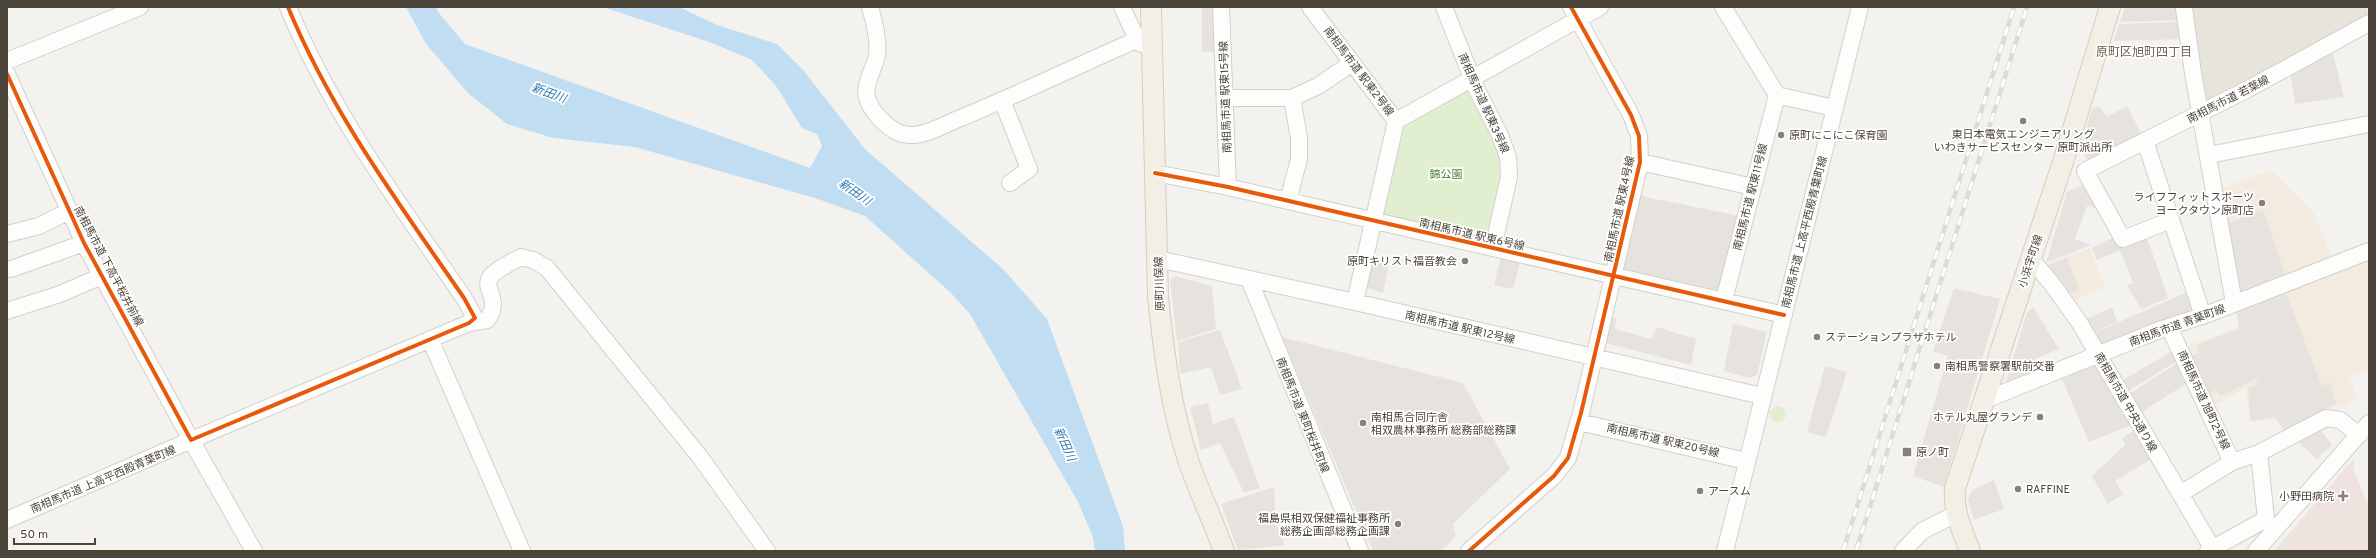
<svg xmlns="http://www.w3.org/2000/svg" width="2376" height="558" font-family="Overpass,'Noto Sans JP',sans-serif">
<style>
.residential{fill:#e7e4dc}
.commercial{fill:#f3ebdf}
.medical{fill:#eee3df}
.green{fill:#e1eecf}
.parking{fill:#e6e3df}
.water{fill:#c0ddf1}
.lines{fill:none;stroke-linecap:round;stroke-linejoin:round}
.minor-casing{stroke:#d2d0cb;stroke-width:18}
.major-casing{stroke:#d6cebb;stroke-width:22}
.minor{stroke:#fdfdfc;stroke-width:16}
.major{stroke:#f2efe6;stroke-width:20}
.rail-casing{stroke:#dbdbda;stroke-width:4.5}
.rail{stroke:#fff;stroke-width:3;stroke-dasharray:9;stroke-linecap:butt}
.cycleway-casing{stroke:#fff;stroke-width:6}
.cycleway{stroke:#e8590c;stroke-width:4}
.poi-dot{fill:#868178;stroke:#fff;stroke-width:1.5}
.labels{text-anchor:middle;stroke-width:3.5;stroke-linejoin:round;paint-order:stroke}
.street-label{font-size:11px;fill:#4b4439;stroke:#fff}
.poi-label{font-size:11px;fill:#4b4439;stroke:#fff;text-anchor:start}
.park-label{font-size:11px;fill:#4a7f2a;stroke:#fff}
.neighbourhood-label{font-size:12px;fill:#6e6250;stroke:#fff}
.water-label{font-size:12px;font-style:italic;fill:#2e7ab2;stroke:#fff}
</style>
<rect width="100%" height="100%" fill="#f4f2ee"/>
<path class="residential" d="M 2187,7 L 2367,7 L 2368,14 L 2357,24 L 2204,107 Z"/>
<path class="commercial" d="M 2271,170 L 2314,213 L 2337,270 L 2369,257 L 2369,369 L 2350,377 L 2357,397 L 2340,408 L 2337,405 L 2286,433 L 2275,418 L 2250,422 L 2246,388 L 2211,407 L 2185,347 L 2238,328 L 2220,189 Z
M 2090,248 L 2105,287 L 2073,301 L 2044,265 Z"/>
<path class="medical" d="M 2354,458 L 2354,470 L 2369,508 L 2369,551 L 2274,551 Z"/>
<path class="green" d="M 1468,86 L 1502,151 L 1503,169 L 1489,238 L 1485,241 L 1380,216 L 1399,128 Z
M1770 414a8 8 0 1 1 16 0a8 8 0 1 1-16 0Z"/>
<path class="parking" d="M 1202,7 L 1219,7 L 1220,52 L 1202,52 Z
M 2125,7 L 2180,7 L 2182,20 L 2120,22 Z
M 2183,22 L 2184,39 L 2114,41 L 2119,24 Z
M 2332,49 L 2344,97 L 2295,104 L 2290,72 Z
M 2099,106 L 2107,117 L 2127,106 L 2143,137 L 2090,164 L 2080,148 L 2092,109 Z
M 2088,182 L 2102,210 L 2087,206 L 2075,239 L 2091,245 L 2046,263 L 2067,192 Z
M 1641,196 L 1740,216 L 1721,294 L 1622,271 Z
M 2263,210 L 2286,276 L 2238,294 L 2224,225 Z
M 2145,232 L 2168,298 L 2141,309 L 2127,285 L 2133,283 L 2120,250 L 2097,260 L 2092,247 L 2117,236 Z
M 1501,256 L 1521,260 L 1513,289 L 1494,285 Z
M 2067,257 L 2079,290 L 2069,294 L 2047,266 Z
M 1369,259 L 1389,264 L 1383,293 L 1364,287 Z
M 1175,276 L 1212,286 L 1216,329 L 1177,341 L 1170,281 Z
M 1954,288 L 2000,299 L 1944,487 L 1913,476 L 1948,356 L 1933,351 Z
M 2284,288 L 2322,386 L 2330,383 L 2336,403 L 2285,432 L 2275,417 L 2251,421 L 2248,388 L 2258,385 L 2256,379 L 2221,396 L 2216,391 L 2208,394 L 2191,356 L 2199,353 L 2197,345 L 2239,329 L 2236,307 Z
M 2190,291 L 2198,313 L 2103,349 L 2092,334 Z
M 2033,307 L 2059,349 L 2035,359 L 2042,375 L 2003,392 L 2027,312 Z
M 2112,307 L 2117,322 L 2092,333 L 2085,320 Z
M 1611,318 L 1616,318 L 1615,329 L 1651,339 L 1657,327 L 1696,339 L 1691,365 L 1605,343 Z
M 1733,324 L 1767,332 L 1757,375 L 1750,378 L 1724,371 Z
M 1220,330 L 1242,389 L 1220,395 L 1211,367 L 1180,374 L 1178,342 Z
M 1282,337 L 1463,383 L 1510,469 L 1453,524 L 1456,536 L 1446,547 L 1440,551 L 1373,551 Z
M 2176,349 L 2180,359 L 2125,393 L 2118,383 Z
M 2096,360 L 2131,425 L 2089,442 L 2060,374 Z
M 2180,361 L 2189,382 L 2140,413 L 2128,395 Z
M 1825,366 L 1847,372 L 1826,437 L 1807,432 Z
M 1208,403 L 1213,424 L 1234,417 L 1260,488 L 1244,493 L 1220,443 L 1201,450 L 1190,407 Z
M 2137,429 L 2153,458 L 2115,481 L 2123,494 L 2108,504 L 2092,476 L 2125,445 L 2122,438 Z
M 2320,429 L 2332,445 L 2317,459 L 2297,441 Z
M 1994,480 L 2004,509 L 1974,520 L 1968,500 L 1972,490 Z
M 1274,487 L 1276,524 L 1285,545 L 1238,550 L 1221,504 Z"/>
<path class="water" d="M 406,7 L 436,7 L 438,12 L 465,44 L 810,168 L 822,146 L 817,134 L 802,128 L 776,86 L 752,60 L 712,43 L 603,7 L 679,7 L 717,25 L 777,44 L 803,70 L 865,149 L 1004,270 L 1047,319 L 1123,526 L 1125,551 L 1095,551 L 1093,537 L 1078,502 L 970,314 L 950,292 L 865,216 L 818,199 L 635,147 L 553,138 L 507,124 L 468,93 L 426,44 Z"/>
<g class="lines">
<g class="minor-casing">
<path id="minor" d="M 870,7 C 874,22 879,39 877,55 C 875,68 863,84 867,98 C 872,113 892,135 909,135 C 926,136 947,123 963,117 C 1021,93 1077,66 1134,41 L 1151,47
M 1122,7 L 1134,33 L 1149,44
M 1221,7 L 1228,187
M 1310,7 L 1396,121 L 1355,302
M 1444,7 L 1475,86 L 1499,133 L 1508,157 L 1509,177 L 1493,248
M 1723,7 L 1777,95 L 1834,108
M 2184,8 L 2193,73 L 2234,303
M 7,61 L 140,7
M 7,74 L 84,243 L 191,440 L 469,323 L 475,318 L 464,298 C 400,205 331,112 288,7
M 1226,98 L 1292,98 L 1318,86 L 1352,63
M 1002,100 L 1029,169 L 1010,183
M 1396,121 L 1600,7
M 2145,141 L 2203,316
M 2209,155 L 2369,124
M 1640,162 L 1753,187
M 2085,171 L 2250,88 L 2369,23
M 2085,171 L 2123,239 L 2171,220
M 1155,173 L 1228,187 L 1784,315
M 1288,201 L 1299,159 L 1299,138 L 1292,98
M 7,234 L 39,226 L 69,211
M 1158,259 L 1355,302 L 1762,396
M 2031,259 L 2052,284 L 2079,322 L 2214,551
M 11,269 L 84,243
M 1249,279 L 1360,551
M 1724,300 L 1777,95
M 7,311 L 60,294 L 102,276
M 469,323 L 487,320 C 503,298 481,290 491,276 C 498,268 512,262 521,257 L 533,260 L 547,268 L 700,457 L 767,551
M 2169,327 L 2232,462 L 2180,494
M 430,339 L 522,551
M 1985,400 L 2162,329 L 2208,314 L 2369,251
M 1579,422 L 1746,461
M 2232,462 L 2259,453
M 7,520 L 191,440 L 254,551
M 1469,551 L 1554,476 L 1568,458 L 1581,413 L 1640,162 L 1639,136 L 1631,115 L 1571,7
M 1725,551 L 1860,7
M 1903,551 L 1922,531 L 1956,514
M 2208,551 L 2266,519 L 2259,453 L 2326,418 L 2340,420 L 2359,435
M 2256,551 L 2369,423"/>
</g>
<g class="major-casing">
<path id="major" d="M 1151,7 L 1158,297 C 1164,354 1171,409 1189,463 C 1200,493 1213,521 1224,551
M 1970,551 C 1962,530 1953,512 1955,488 L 2062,165 L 2110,7"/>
</g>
<use href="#minor" class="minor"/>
<use href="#major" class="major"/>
<g class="rail-casing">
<path id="rail" d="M 1843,551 L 2014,7
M 1856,551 L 2027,7"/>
</g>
<use href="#rail" class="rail"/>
<g class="cycleway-casing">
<path id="cycleway" d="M 7,74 L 84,243 L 191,440 L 469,323 L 475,318 L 464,298 C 400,205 331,112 288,7
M 1155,173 L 1228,187 L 1784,315
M 1469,551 L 1554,476 L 1568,458 L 1581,413 L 1640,162 L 1639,136 L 1631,115 L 1571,7"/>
</g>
<use href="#cycleway" class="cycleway"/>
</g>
<g class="poi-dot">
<circle cx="2023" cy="121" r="4"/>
<circle cx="1781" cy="135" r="4"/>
<circle cx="2262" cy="203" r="4"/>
<circle cx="1465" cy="261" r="4"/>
<circle cx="1817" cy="337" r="4"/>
<circle cx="1937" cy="366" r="4"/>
<circle cx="2040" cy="417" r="4"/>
<circle cx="1363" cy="423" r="4"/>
<rect x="1902" y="447" width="10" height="10" rx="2"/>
<circle cx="2018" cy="489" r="4"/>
<circle cx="1700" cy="491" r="4"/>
<path d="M2341 490h4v4h4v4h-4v4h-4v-4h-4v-4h4z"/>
<circle cx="1398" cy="524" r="4"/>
</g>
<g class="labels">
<g class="street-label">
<text transform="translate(1359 71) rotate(53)" y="4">南相馬市道 駅東2号線</text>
<text transform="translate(1225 97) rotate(-92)" y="4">南相馬市道 駅東15号線</text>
<text transform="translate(2228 99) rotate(-27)" y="4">南相馬市道 若葉線</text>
<text transform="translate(1484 103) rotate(66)" y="4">南相馬市道 駅東3号線</text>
<text transform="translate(1750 197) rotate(-76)" y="4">南相馬市道 駅東11号線</text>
<text transform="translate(1619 209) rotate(-78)" y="4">南相馬市道 駅東4号線</text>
<text transform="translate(1804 232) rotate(-76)" y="4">南相馬市道 上高平西殿青葉町線</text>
<text transform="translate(1472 234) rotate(13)" y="4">南相馬市道 駅東6号線</text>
<text transform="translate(2030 261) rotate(-72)" y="4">小浜字町線</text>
<text transform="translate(109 266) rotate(62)" y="4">南相馬市道 下高平桜井前線</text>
<text transform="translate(1159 284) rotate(-92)" y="4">原町川俣線</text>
<text transform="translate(2177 325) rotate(-20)" y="4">南相馬市道 青葉町線</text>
<text transform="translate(1460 327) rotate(13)" y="4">南相馬市道 駅東12号線</text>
<text transform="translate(2204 400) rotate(65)" y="4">南相馬市道 旭町2号線</text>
<text transform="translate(2126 402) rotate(60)" y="4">南相馬市道 中央通り線</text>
<text transform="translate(1303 415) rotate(68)" y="4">南相馬市道 東町桜井町線</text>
<text transform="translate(1663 440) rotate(13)" y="4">南相馬市道 駅東20号線</text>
<text transform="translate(103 479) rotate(-23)" y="4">南相馬市道 上高平西殿青葉町線</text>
</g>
<g class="poi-label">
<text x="2023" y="138" text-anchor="middle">東日本電気エンジニアリング<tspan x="2023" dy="13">いわきサービスセンター 原町派出所</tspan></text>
<text x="1789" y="139">原町にこにこ保育園</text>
<text x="2254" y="201" text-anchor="end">ライフフィットスポーツ<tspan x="2254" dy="13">ヨークタウン原町店</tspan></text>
<text x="1457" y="265" text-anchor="end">原町キリスト福音教会</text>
<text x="1825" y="341">ステーションプラザホテル</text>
<text x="1945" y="370">南相馬警察署駅前交番</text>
<text x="1371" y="421">南相馬合同庁舎<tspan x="1371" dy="13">相双農林事務所 総務部総務課</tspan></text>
<text x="2032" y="421" text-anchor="end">ホテル丸屋グランデ</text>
<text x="1916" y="456">原ノ町</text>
<text x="2026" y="493">RAFFINE</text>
<text x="1708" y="495">アースム</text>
<text x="2334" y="500" text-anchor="end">小野田病院</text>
<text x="1390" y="522" text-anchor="end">福島県相双保健福祉事務所<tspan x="1390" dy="13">総務企画部総務企画課</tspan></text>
</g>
<g class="park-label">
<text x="1446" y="178">錦公園</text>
</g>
<g class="neighbourhood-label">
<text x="2144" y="56">原町区旭町四丁目</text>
</g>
<g class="water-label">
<text transform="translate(549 93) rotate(20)" y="4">新田川</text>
<text transform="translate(855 192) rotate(35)" y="4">新田川</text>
<text transform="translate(1065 444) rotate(66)" y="4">新田川</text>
</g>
</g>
<rect width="2376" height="558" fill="none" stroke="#4b4439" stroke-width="16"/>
<path d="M14 538v6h81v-6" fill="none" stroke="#4b4439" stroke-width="2"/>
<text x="20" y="538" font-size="12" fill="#4b4439" stroke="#ffffff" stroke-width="3" paint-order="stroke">50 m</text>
</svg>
